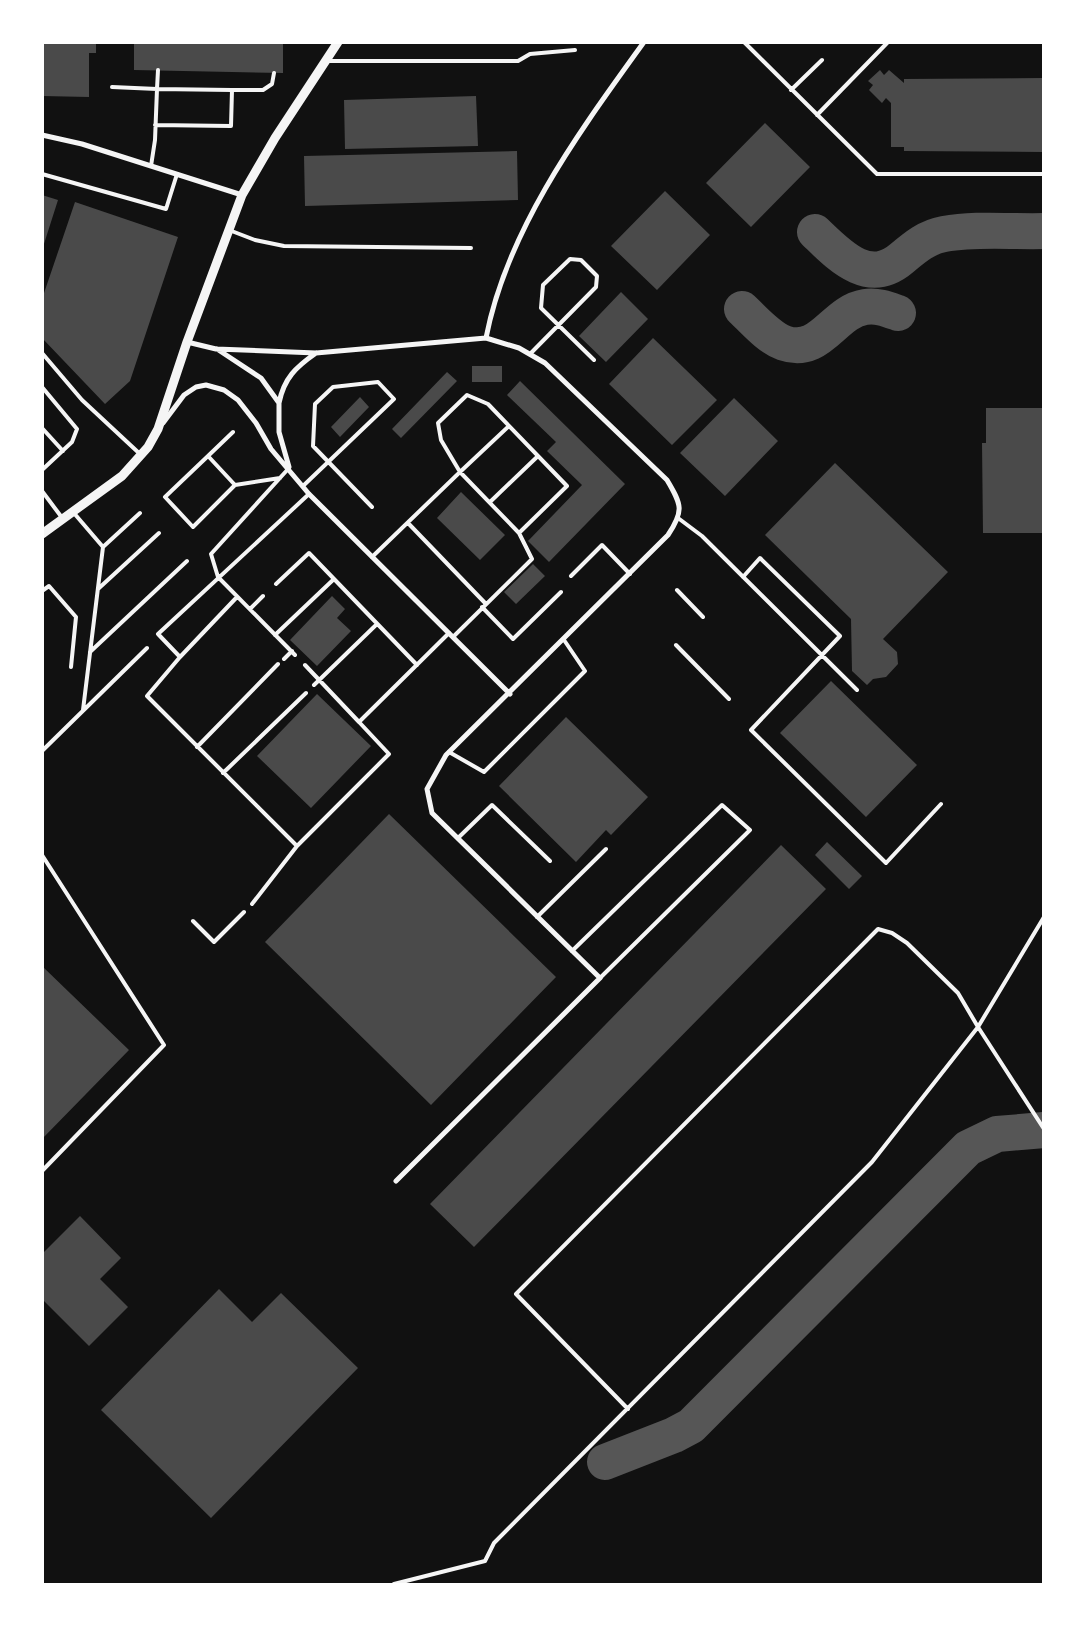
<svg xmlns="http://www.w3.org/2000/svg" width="1086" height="1627" font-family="Commissioner,sans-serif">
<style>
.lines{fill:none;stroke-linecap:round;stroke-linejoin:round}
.taxiway{stroke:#565656;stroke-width:36}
.building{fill:#4a4a4a}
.service{stroke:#f5f5f5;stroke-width:4}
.minor{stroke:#f5f5f5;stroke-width:5}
.tertiary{stroke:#f5f5f5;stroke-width:9}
</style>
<rect width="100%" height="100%" fill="#111"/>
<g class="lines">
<path class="taxiway" d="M 815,232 C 839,255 868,287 902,258 C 915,247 927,237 944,234 C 976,228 1011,232 1044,231
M 742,309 C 755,321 768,337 784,343 C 821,356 833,312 865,307 C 877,305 887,309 898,313
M 605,1462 L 674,1435 L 691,1426 L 968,1148 L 997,1134 L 1044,1130"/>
</g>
<path class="building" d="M 42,42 L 96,42 L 96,53 L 89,53 L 89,97 L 42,96 Z
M 134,42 L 283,42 L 283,73 L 134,70 Z
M 880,70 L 884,75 L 889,70 L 904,83 L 904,79 L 1044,78 L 1044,152 L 904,151 L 904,147 L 891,147 L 891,103 L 886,98 L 882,103 L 869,90 L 873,85 L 868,81 Z
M 476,96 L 478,146 L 345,149 L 344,100 Z
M 765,123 L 810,167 L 751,227 L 706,183 Z
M 517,151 L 518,200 L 305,206 L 304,156 Z
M 665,191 L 710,235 L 657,290 L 611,246 Z
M 42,195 L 58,200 L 43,247 L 42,247 Z
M 75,202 L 178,237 L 130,381 L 105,404 L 42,338 L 42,299 Z
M 621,292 L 648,319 L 606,362 L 579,336 Z
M 653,338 L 717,400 L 672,445 L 609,384 Z
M 472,366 L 502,366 L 502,382 L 472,382 Z
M 447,372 L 457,381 L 401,438 L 392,429 Z
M 520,381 L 625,484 L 549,562 L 528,541 L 582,485 L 547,451 L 556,442 L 507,395 Z
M 360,397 L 369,407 L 340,437 L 331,427 Z
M 734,398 L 778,441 L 725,496 L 680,453 Z
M 986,408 L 1044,408 L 1044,533 L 983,533 L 982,443 L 986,443 Z
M 835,463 L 948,572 L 883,639 L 897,652 L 898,664 L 886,677 L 873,679 L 867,685 L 852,671 L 851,619 L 765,535 Z
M 461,492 L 505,535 L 480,560 L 437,518 Z
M 533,564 L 545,576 L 516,604 L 504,592 Z
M 332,596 L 345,609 L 337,618 L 351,631 L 317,666 L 290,640 Z
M 831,681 L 917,765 L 866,817 L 780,733 Z
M 317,694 L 371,746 L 311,808 L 257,756 Z
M 566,717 L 648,797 L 611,835 L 606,830 L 576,862 L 499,786 Z
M 389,814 L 556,977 L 431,1105 L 265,942 Z
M 827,842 L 862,876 L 849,889 L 815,855 Z
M 781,845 L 826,889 L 474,1247 L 430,1204 Z
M 42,966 L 129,1050 L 42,1139 Z
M 80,1216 L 121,1258 L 100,1279 L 128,1307 L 89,1346 L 42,1299 L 42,1254 Z
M 219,1289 L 252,1322 L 281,1293 L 358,1368 L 211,1518 L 101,1410 Z"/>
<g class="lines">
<path class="service" d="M 744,42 L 877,174 L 1044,174
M 327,61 L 518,61 L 530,54 L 575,50
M 112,87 L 157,89 L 158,70
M 232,90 L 263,90 L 272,84 L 274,73
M 791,90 L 822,60
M 817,115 L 888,42
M 151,166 L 155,140 L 157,89 L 232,90 L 231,126 L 155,125
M 42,174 L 166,209 L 177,174
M 229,230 L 255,240 L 284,246 L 471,248
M 42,353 L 82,400 L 140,454
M 530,354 L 596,287 L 597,276 L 581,260 L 570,259 L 543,285 L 541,308 L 594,360
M 42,387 L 77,429 L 72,442 L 42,470
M 509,426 L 460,472 L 441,440 L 438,423 L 467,395 L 488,404 L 567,486 L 519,533
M 42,428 L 63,451
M 208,456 L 235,485 L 193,527 L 165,497 Z
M 208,456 L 233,432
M 289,468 L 211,554 L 218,577 L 295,655
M 235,485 L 280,478
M 303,486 L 394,399 L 378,382 L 333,387 L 315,404 L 313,446 L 372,507
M 42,491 L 63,519
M 309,494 L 158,634 L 180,657 L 147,696 L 297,846 L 389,754 L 359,722
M 490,502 L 538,456
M 73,512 L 103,547 L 83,710
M 678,518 L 702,536 L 857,690
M 408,523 L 486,604
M 103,547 L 140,513
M 372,557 L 460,472 L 519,533 L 532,559 L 453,637
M 571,576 L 602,545 L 630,574
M 743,577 L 760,558 L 840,636 L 751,730 L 886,863 L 941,804
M 276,584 L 309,553 L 417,665
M 98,589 L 159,533
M 677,590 L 703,617
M 42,591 L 49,586 L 76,617 L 71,667
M 482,607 L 513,639 L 561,592
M 250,609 L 263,596
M 275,635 L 334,579
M 676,645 L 729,699
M 90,652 L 187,561
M 180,657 L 237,597
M 284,659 L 292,651
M 305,665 L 359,722 L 449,633
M 314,685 L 377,624
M 197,747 L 278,664
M 42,751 L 147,648
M 449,752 L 484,772 L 585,671 L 564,640
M 223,773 L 306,693
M 458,838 L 492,805 L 550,861
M 42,855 L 164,1045 L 42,1171
M 252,904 L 297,846
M 537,917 L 606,849
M 1044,917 L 978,1027 L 1044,1129
M 193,921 L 214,942 L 244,912
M 572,951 L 722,805 L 750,830 L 600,978
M 394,1584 L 485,1561 L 494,1543 L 872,1162 L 978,1027 L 958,993 L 907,943 L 892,933 L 878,929 L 516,1294 L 628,1409"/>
<path class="minor" d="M 42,135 L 82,144 L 242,195
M 486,338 C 507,229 580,131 644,42
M 187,342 L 216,349 L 316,353 L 486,338 L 519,348 L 545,363 L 667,480 C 682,505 684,511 668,535 L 446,755 L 427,789 L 432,813 L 600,978 L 396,1181
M 217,349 L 261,378 L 279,403 L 279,432 L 289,467
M 279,403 C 284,378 296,367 316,353
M 163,423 L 184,395 L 196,387 L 206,385 L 224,390 L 238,400 L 256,423 L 271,449 L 309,494 L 510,694"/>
<path class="tertiary" d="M 42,534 L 122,476 L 148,447 L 158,429 L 187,342 L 242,195 L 275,138 L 338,42"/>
</g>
<rect width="1086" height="1627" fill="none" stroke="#ffffff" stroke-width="88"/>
</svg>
